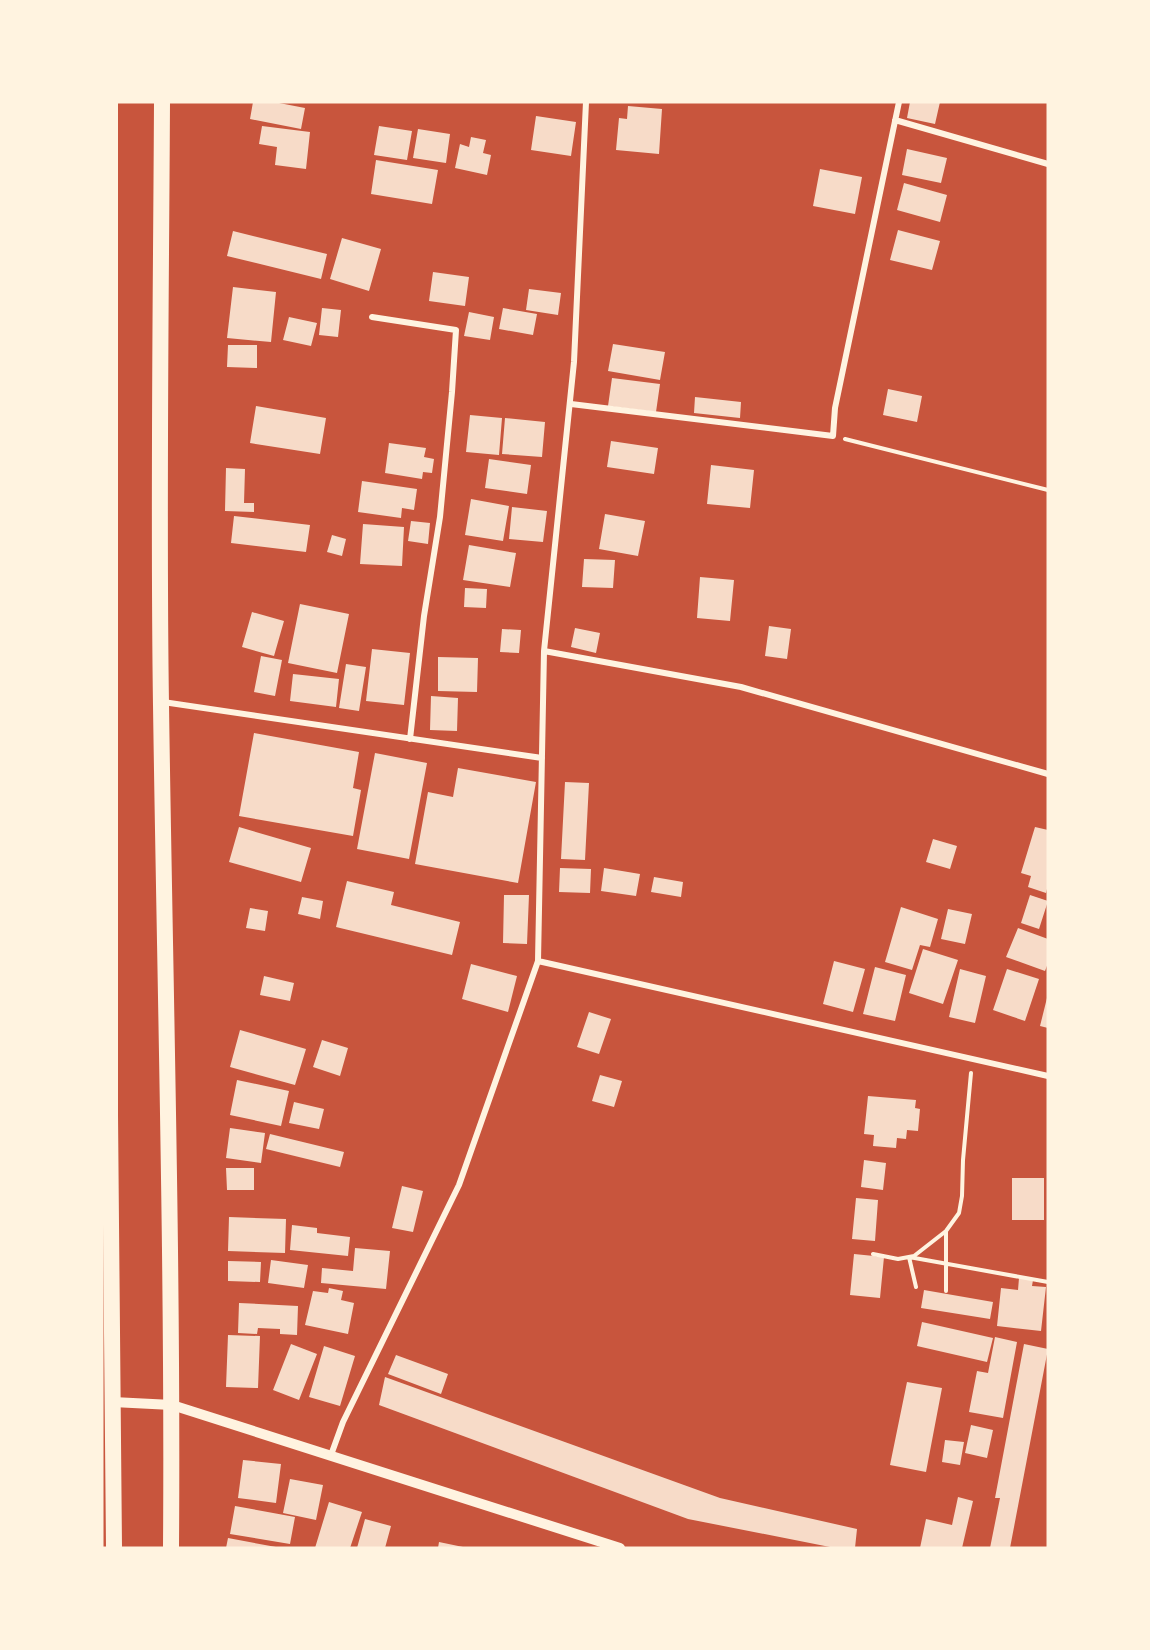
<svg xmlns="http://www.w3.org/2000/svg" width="1150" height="1650" font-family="Karla,sans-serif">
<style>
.building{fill:#f7dbc8}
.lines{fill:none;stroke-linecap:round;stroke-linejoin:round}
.path{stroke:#fff3e0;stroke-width:4}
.minor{stroke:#fff3e0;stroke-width:6}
.tertiary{stroke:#fff3e0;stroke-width:10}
.trunk{stroke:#fff3e0;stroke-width:16}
</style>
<rect width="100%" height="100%" fill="#c8553d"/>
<path class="building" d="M 253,102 L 274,102 L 305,108 L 301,129 L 250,119 Z
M 910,102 L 940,102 L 935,124 L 907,118 Z
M 628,106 L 662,109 L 659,154 L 616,150 L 619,118 L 627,119 Z
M 536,116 L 576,122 L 571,156 L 531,150 Z
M 262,126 L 310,132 L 306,169 L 275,165 L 277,147 L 259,144 Z
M 379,126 L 412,131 L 407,160 L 374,155 Z
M 418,129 L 450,134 L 446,163 L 413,158 Z
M 471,137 L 486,140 L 483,153 L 491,155 L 487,175 L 455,168 L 460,144 L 469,147 Z
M 907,149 L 947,158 L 941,183 L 902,175 Z
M 376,160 L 438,170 L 432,204 L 371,194 Z
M 820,169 L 862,177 L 855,214 L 813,206 Z
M 904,183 L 947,195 L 940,222 L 897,210 Z
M 898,230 L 940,241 L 932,270 L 890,260 Z
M 233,231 L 327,254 L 321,279 L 227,256 Z
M 342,238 L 381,249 L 369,291 L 330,279 Z
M 433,272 L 469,277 L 465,306 L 429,301 Z
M 233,287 L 276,292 L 271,342 L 227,338 Z
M 529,289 L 561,293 L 558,315 L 526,310 Z
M 322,308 L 341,310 L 338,337 L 319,335 Z
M 503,308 L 537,314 L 533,335 L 499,329 Z
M 469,312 L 494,317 L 490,340 L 464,336 Z
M 289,317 L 317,323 L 311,346 L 283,340 Z
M 613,344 L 665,352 L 660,380 L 608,371 Z
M 228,345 L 257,345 L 257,368 L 227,367 Z
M 612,378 L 660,384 L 656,412 L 608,406 Z
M 888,389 L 922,396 L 917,422 L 883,415 Z
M 695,397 L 741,402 L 740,418 L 694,413 Z
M 256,406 L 326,418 L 320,454 L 250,443 Z
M 470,415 L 502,418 L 499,455 L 466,452 Z
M 505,418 L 545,422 L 542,457 L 502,454 Z
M 611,441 L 658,448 L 654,474 L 607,467 Z
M 389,443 L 426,448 L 424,457 L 434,459 L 432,473 L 423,472 L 422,479 L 385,473 Z
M 489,459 L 531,465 L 527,494 L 485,488 Z
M 711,465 L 754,470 L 750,508 L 707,504 Z
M 226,468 L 245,469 L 244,503 L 254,503 L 254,512 L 225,511 Z
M 362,481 L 417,489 L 414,510 L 402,508 L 401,518 L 358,512 Z
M 471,499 L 509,506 L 503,541 L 465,535 Z
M 512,507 L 547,511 L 543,542 L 509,539 Z
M 605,514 L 645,521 L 638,556 L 599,549 Z
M 234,516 L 310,525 L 306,552 L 231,543 Z
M 411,521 L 430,523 L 428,544 L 408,541 Z
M 363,524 L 404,527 L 402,566 L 360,564 Z
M 332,535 L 346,539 L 342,556 L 327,552 Z
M 469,545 L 516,553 L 510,587 L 463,580 Z
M 584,559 L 615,560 L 613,588 L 582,587 Z
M 700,577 L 734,580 L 730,621 L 697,618 Z
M 465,588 L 487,589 L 486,608 L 464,607 Z
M 300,604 L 349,614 L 337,673 L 288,663 Z
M 252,612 L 284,621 L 274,656 L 242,647 Z
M 769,626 L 791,629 L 787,659 L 765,656 Z
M 575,628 L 600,633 L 596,653 L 571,647 Z
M 502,629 L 521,630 L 519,653 L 500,652 Z
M 372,649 L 410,653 L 404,705 L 366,701 Z
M 261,656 L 282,660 L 275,696 L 254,692 Z
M 438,657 L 478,658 L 477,692 L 438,691 Z
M 346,664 L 366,667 L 359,711 L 339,708 Z
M 293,674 L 339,679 L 336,707 L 290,701 Z
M 431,696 L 458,698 L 457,731 L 430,730 Z
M 254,733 L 359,752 L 353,788 L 361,790 L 353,836 L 239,816 Z
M 375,753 L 427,763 L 409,859 L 357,849 Z
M 458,768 L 536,782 L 518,883 L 415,864 L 428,792 L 453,797 Z
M 565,782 L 589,783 L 585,860 L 561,859 Z
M 239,827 L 311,848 L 301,882 L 229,862 Z
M 1035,827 L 1048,830 L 1048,885 L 1046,893 L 1028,887 L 1031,876 L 1021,873 Z
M 933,839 L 957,846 L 950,869 L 926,862 Z
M 560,868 L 591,869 L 590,893 L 559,892 Z
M 604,868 L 640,874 L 636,896 L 601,891 Z
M 654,877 L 683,882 L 681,897 L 651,892 Z
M 347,881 L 394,892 L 391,905 L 460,922 L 452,955 L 336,927 Z
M 504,895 L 529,895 L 527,944 L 503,943 Z
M 1030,895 L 1048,901 L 1039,929 L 1021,923 Z
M 302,897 L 323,901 L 320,919 L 298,914 Z
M 901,907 L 938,919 L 930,947 L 920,945 L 912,970 L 885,962 Z
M 250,908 L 268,911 L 265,931 L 246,928 Z
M 948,909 L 972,914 L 965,944 L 941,939 Z
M 1018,928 L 1048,939 L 1048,963 L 1045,971 L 1006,957 Z
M 923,949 L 958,960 L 943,1004 L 909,993 Z
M 834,961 L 865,969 L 853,1012 L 823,1004 Z
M 471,964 L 517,976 L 508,1012 L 462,999 Z
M 875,967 L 906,975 L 895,1021 L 863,1014 Z
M 960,969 L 986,976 L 975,1023 L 949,1017 Z
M 1007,969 L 1039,979 L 1025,1021 L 993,1010 Z
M 264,976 L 294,983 L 290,1001 L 260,995 Z
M 1047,998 L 1048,998 L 1048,1028 L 1040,1026 Z
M 589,1012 L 611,1019 L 599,1054 L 577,1047 Z
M 240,1030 L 306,1049 L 295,1085 L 230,1067 Z
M 322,1040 L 348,1048 L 340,1076 L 313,1067 Z
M 600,1075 L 622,1081 L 614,1107 L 592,1101 Z
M 237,1080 L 289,1091 L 281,1126 L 230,1115 Z
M 868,1096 L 916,1100 L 915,1108 L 920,1109 L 918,1131 L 907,1130 L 906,1139 L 897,1138 L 896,1148 L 873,1146 L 874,1135 L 864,1134 Z
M 294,1102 L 324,1109 L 319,1129 L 289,1123 Z
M 230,1128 L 265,1133 L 261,1163 L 226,1158 Z
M 270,1134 L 344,1152 L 340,1167 L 266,1149 Z
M 864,1160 L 886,1163 L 883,1190 L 861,1187 Z
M 226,1168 L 254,1168 L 254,1190 L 227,1190 Z
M 1012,1178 L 1044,1178 L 1044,1220 L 1012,1220 Z
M 402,1186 L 423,1191 L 413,1232 L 392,1228 Z
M 856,1198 L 878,1200 L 875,1241 L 852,1239 Z
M 229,1217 L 286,1219 L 285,1253 L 228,1251 Z
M 292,1225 L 317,1228 L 317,1233 L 350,1237 L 348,1256 L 290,1250 Z
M 355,1248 L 390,1251 L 386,1289 L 321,1283 L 322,1268 L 353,1271 Z
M 854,1254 L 884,1257 L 880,1298 L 850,1295 Z
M 271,1260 L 308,1265 L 304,1288 L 268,1283 Z
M 228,1261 L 261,1262 L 260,1282 L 228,1281 Z
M 1019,1278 L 1033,1280 L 1032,1286 L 1046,1287 L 1041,1331 L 997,1326 L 1001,1288 L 1018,1290 Z
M 329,1288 L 343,1291 L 341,1300 L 354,1303 L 348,1334 L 305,1325 L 313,1291 L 328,1293 Z
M 924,1290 L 993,1302 L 990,1319 L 921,1308 Z
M 239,1303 L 298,1306 L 297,1335 L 280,1334 L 280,1329 L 258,1328 L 257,1334 L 238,1333 Z
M 922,1322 L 993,1338 L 987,1362 L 917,1346 Z
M 228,1335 L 260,1336 L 258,1388 L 226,1387 Z
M 995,1337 L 1017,1342 L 1003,1418 L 969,1412 L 977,1371 L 988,1373 Z
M 291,1344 L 317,1354 L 299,1400 L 273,1390 Z
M 1024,1344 L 1048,1349 L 1010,1548 L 990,1548 L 1000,1498 L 995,1498 Z
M 324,1346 L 355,1356 L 340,1406 L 309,1397 Z
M 396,1355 L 448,1374 L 441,1394 L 388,1374 Z
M 385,1377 L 720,1498 L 857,1529 L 855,1548 L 835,1548 L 688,1519 L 379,1405 Z
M 907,1382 L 942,1388 L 926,1472 L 890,1465 Z
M 971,1425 L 993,1430 L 987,1458 L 965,1453 Z
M 945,1440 L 964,1442 L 960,1465 L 942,1462 Z
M 243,1460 L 281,1464 L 276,1503 L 238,1498 Z
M 290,1479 L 323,1485 L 316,1520 L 283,1513 Z
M 958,1497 L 973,1501 L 962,1548 L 920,1548 L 926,1519 L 952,1525 Z
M 329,1502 L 362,1512 L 350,1548 L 315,1548 Z
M 235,1506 L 295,1517 L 290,1544 L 230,1534 Z
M 365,1519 L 391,1526 L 385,1548 L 357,1548 Z
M 228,1538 L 276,1547 L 276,1548 L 226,1548 Z
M 439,1542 L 463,1547 L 463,1548 L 438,1548 Z"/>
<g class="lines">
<path class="path" d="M 845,439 L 1048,490
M 873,1254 L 898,1259 L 914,1256 L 946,1231 L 959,1213 L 962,1196 L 963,1160 L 971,1073
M 916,1287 L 909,1257 L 1048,1282
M 946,1291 L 946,1232"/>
<path class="minor" d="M 895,120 L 1048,164
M 372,317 L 456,330 L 452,392 L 440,517 L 424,616 L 410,739
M 571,404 L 833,436 L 835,408 L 899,102
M 544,651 L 741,687 L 1048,774
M 163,702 L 542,758
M 538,961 L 1048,1076
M 331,1455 L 343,1422 L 459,1185 L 538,961 L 544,651 L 574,362 L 586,102"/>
<path class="tertiary" d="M 113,1402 L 172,1405 L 620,1548"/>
<path class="trunk" d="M 110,102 L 110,1115 L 114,1548
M 162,102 C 161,303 158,504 161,705 C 165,986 173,1267 171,1548"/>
</g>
<rect width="1150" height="1650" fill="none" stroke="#fff3e0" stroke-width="207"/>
</svg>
